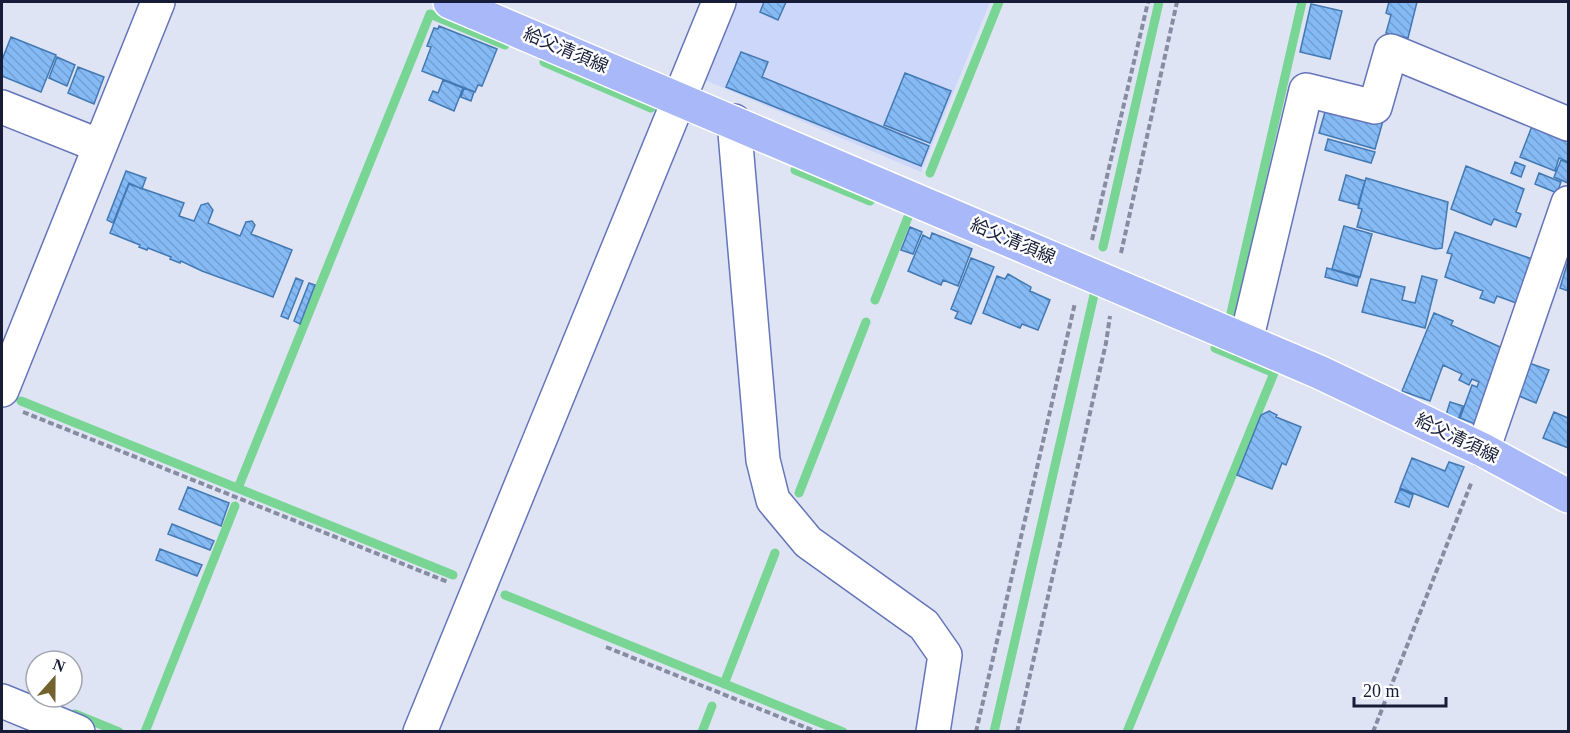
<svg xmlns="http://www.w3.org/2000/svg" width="1570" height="733" font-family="'Times New Roman','Noto Sans JP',serif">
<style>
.built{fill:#cdd7f9}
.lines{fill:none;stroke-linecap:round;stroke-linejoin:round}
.stream{stroke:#79d594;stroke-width:9}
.building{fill:url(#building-back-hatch);stroke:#4379b3;stroke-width:1.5}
.minor-casing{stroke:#6475ba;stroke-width:36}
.major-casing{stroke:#fff;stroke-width:36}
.path{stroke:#868ca1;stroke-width:4;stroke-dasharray:6 3;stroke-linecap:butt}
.minor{stroke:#fff;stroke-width:33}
.major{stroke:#a9b8f8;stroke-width:33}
.labels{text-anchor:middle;stroke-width:5;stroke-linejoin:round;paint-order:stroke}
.street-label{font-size:18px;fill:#171d39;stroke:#fff}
</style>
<defs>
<pattern id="building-back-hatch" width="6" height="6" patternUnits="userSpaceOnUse" patternTransform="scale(1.5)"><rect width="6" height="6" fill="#85baf5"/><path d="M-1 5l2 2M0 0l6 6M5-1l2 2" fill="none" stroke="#729fd3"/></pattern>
</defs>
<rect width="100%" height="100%" fill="#dfe4f4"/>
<path class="built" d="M 731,2 L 990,2 L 921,172 L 700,78 Z"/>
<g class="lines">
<path class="stream" d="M 544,62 L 651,108
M 795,170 L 870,201
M 930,173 L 999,2
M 1103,247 L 1159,2
M 875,300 L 908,217
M 1231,313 L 1302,2
M 21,401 L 453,575
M 238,488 L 430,14 L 505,45
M 799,493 L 866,322
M 505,595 L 843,732
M 724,684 L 775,553
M 75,714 L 119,732
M 145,732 L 235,506
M 702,732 L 712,706
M 994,732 L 1094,295
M 1127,732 L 1274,373 L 1215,348"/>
</g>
<path class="building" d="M 764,2 L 786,2 L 778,20 L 760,12 Z
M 1389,2 L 1417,2 L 1408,38 L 1386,33 L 1391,15 L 1386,13 Z
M 1311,4 L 1342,11 L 1330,59 L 1300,52 Z
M 439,26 L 497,49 L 482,86 L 478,85 L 475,92 L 422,71 L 431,47 L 427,46 L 434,28 L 438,29 Z
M 11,37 L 56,55 L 41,92 L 2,76 L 2,60 Z
M 741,52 L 768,62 L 762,77 L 929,146 L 921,166 L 726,87 Z
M 57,57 L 75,65 L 67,86 L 49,78 Z
M 78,67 L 104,77 L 94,104 L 68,93 Z
M 905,73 L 951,91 L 930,143 L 884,125 Z
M 443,80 L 463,88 L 454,111 L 429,100 L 433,91 L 438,93 Z
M 464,88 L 474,92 L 471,101 L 461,97 Z
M 1327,105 L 1383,121 L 1375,149 L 1319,133 Z
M 1534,121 L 1568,135 L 1568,162 L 1559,158 L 1555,171 L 1520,157 Z
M 1328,139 L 1375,152 L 1371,163 L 1325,150 Z
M 1561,160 L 1568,163 L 1568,183 L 1554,177 Z
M 1515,162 L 1525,166 L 1521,177 L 1511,173 Z
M 1466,166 L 1524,189 L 1516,212 L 1521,214 L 1516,227 L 1494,219 L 1491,225 L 1451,209 Z
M 126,171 L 146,178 L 142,189 L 129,183 L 113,223 L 107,220 Z
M 1539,173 L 1561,182 L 1557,193 L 1535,184 Z
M 1346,175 L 1365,181 L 1358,205 L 1339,200 Z
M 1366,178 L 1448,202 L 1442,248 L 1435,249 L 1357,227 L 1362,209 L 1358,208 Z
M 129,184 L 184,203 L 179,216 L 194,221 L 201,205 L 208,203 L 213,210 L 208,223 L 240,236 L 246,222 L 252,221 L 255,225 L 251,234 L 292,250 L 273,297 L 202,271 L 181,261 L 180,263 L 170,259 L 171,257 L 148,248 L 147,250 L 139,247 L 140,245 L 110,233 Z
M 1344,226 L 1372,234 L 1360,277 L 1332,269 Z
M 910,227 L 922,232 L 913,254 L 901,250 Z
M 1455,232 L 1535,260 L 1519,304 L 1497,296 L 1494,303 L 1480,298 L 1483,291 L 1445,277 L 1452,254 L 1447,253 Z
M 932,233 L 972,249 L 958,286 L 943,280 L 941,285 L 908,271 L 923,235 L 930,239 Z
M 971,258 L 994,267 L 971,324 L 955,318 L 958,312 L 951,309 Z
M 1568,261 L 1568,291 L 1560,288 Z
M 1327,268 L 1359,278 L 1357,286 L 1325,277 Z
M 1008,274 L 1031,287 L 1030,291 L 1050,300 L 1038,330 L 1022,324 L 1020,328 L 983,313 L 997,276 L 1005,279 Z
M 1422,276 L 1437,280 L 1425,328 L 1362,312 L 1371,279 L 1405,287 L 1402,300 L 1415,303 Z
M 296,278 L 303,281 L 288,319 L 281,316 Z
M 309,283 L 315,285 L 300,324 L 294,321 Z
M 1434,313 L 1453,321 L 1451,325 L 1509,351 L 1480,426 L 1460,418 L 1472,385 L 1477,387 L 1479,382 L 1472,379 L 1469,385 L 1459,380 L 1462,374 L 1443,365 L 1430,401 L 1402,391 Z
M 1526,362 L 1549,370 L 1536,403 L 1514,394 Z
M 1450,402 L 1463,406 L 1458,420 L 1446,415 Z
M 1269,411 L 1277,415 L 1276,417 L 1301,427 L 1286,465 L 1282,463 L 1272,489 L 1237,475 L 1261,415 Z
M 1554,412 L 1568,418 L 1568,448 L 1543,438 Z
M 1412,458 L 1445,471 L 1449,462 L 1464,467 L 1448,507 L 1400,488 Z
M 188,487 L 229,503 L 221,526 L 179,509 Z
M 1400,489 L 1413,495 L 1409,507 L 1395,502 Z
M 172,524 L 214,541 L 210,550 L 168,534 Z
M 160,549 L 202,565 L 197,576 L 156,560 Z"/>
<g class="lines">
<g class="minor-casing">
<path id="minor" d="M 2,107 L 100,146
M 734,121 L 763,460 L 773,500 L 808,542 L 924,625 L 945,655 L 933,732
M 1246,341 L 1306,90 L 1375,107 L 1391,51 L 1568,124
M 2,390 L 158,2
M 1483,450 L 1568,203
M 2,701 L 78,732
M 420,732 L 719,2"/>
</g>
<g class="major-casing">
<path id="major" d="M 450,2 L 1319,372 L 1483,450 L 1568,496"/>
</g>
<path class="path" d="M 1092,240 L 1148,2
M 1121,253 L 1177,2
M 23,412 L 448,582
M 606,647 L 817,732
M 976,732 L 1075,303
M 1017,732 L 1106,343 L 1110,316
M 1373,732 L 1472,481"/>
<use href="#minor" class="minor"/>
<use href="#major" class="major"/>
</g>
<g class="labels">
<g class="street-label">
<text transform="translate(566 50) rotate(23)" y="6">給父清須線</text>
<text transform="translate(1013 241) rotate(23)" y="6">給父清須線</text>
<text transform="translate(1457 438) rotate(26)" y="6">給父清須線</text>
</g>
</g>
<rect width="1570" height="733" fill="none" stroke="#171d39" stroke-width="6"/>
<g transform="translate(54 679) rotate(21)"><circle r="28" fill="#ffffff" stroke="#a2a5b0" stroke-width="1.5"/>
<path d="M0-4.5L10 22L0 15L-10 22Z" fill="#72622f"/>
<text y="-9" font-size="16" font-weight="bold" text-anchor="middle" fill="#171d39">N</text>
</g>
<path d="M1354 697v9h92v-9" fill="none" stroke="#171d39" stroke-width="3"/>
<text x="1363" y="697" font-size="18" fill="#171d39" stroke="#ffffff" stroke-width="4.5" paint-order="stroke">20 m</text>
</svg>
